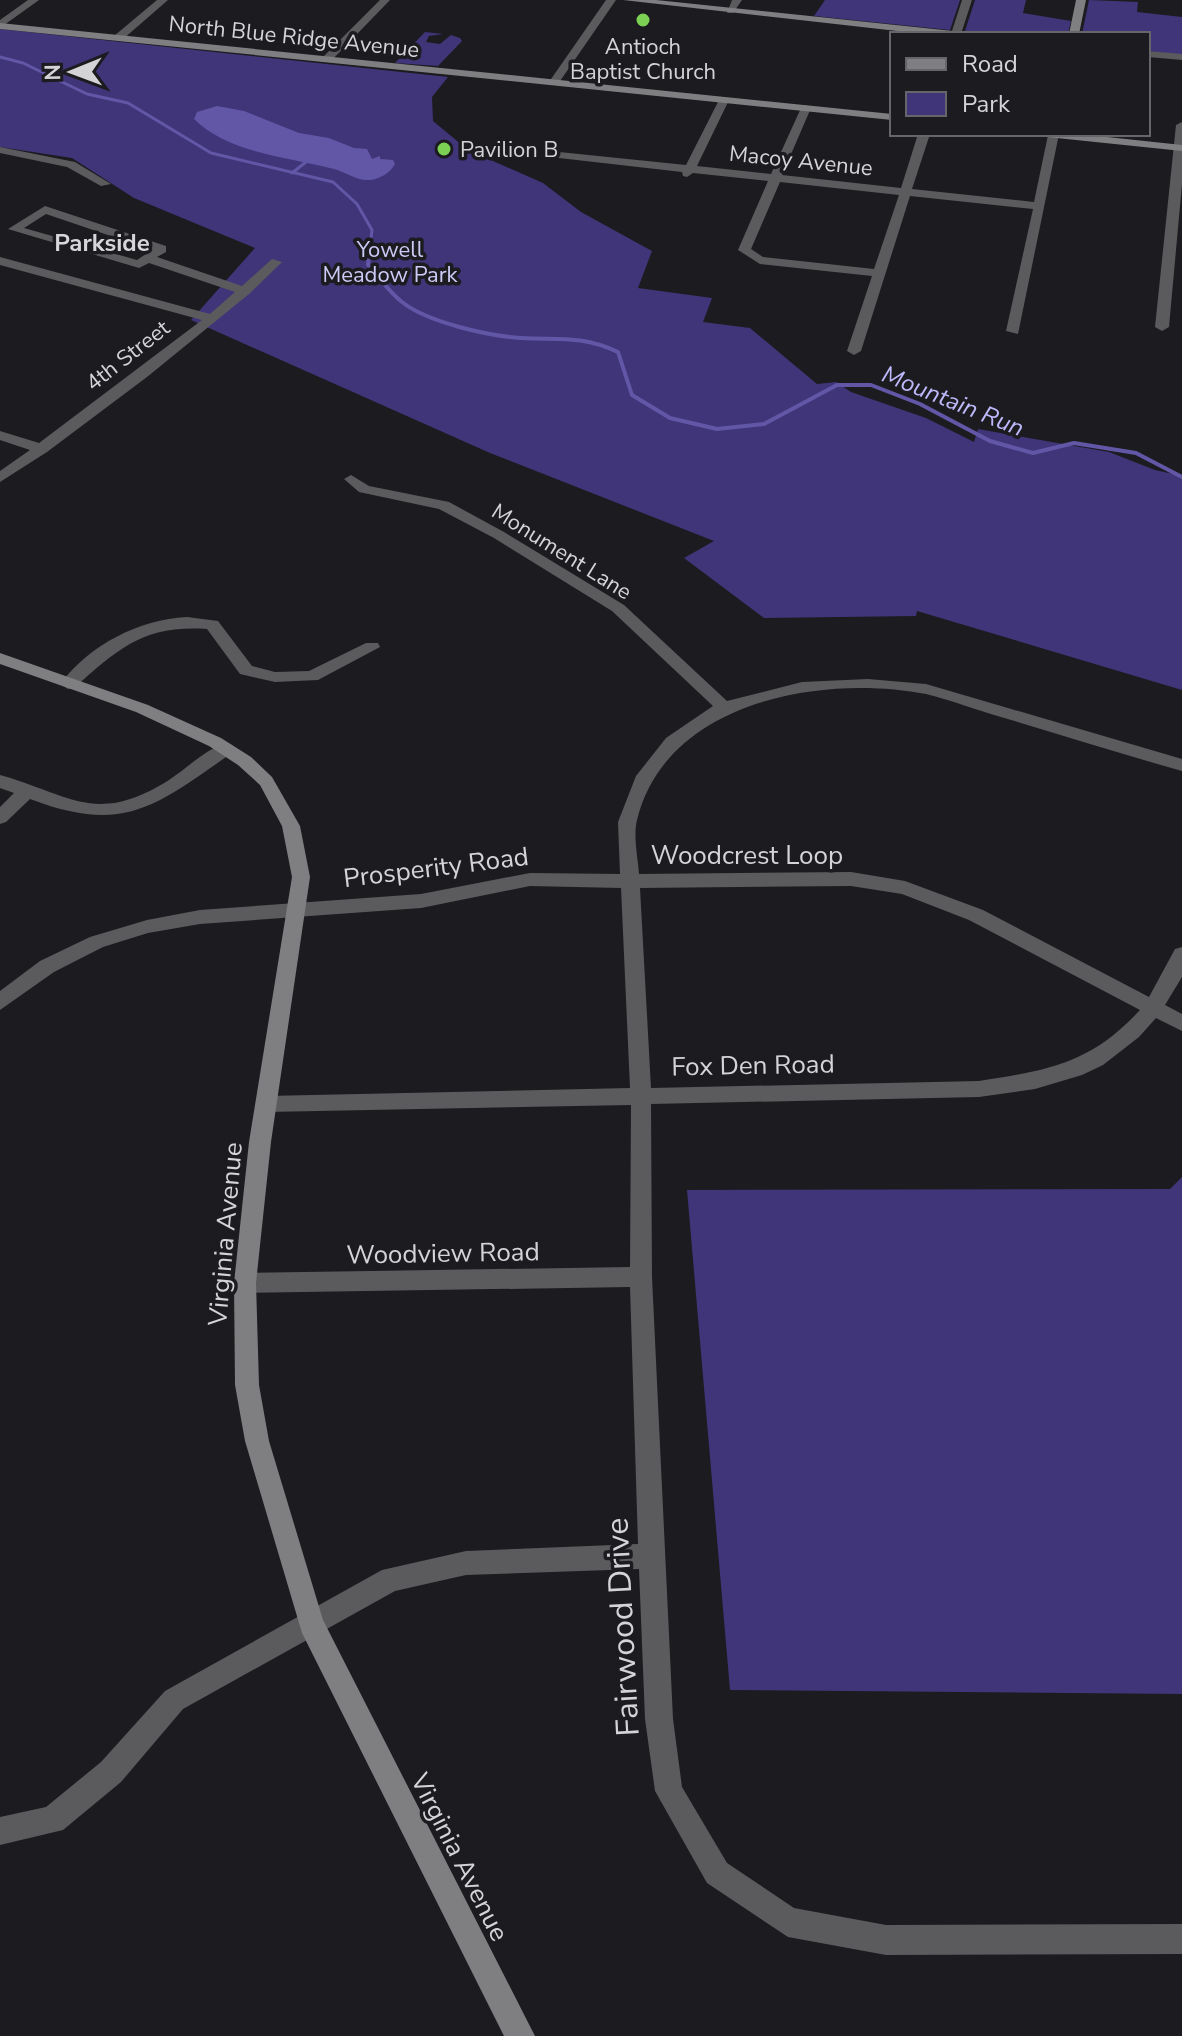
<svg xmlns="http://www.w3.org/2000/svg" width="1182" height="2036" font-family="'Nunito Sans',sans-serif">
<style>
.green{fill:#403579}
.water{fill:#6157a6}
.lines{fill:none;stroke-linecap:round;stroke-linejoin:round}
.stream-far1{stroke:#6157a6;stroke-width:3}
.stream{stroke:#6157a6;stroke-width:4}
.street{fill:#5b5b5d;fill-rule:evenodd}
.secondary{fill:#7f7f82;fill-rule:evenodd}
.poi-dot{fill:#7cd155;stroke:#1c1b1f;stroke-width:3}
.labels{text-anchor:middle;stroke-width:7;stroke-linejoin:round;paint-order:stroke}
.far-street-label{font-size:22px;fill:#d4d4d7;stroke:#1c1b1f}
.far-poi-label{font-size:22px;fill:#d4d4d7;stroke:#1c1b1f}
.far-park-label{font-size:22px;fill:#cccaf6;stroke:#1c1b1f}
.far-neighbourhood-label{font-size:24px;font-weight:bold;fill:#d6d6db;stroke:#1c1b1f}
.far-water-label{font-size:24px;font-style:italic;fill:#beb9fb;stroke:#1c1b1f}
.street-label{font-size:26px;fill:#d4d4d7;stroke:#1c1b1f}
.near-street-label{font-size:32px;fill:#d4d4d7;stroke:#1c1b1f}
</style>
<rect width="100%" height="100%" fill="#1c1b1f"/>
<path class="green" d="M 825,0 L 960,0 L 950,30 L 814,16 Z
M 975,0 L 1026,0 L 1023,13 L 1071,21 L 1068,34 L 968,33 L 965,31 Z
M 1089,0 L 1138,2 L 1137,12 L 1182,17 L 1182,55 L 1148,51 L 1148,34 L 1082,34 Z
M 0,29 L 448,77 L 432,97 L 433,121 L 468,150 L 543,183 L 581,212 L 652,251 L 638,288 L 712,298 L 703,322 L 750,328 L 817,384 L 836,382 L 851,392 L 926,418 L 974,442 L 978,429 L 1109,452 L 1155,470 L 1182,476 L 1182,690 L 917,611 L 916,616 L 764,618 L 684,558 L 714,541 L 490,453 L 191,320 L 255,248 L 134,198 L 72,158 L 0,147 Z
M 425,32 L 443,34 L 429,36 L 426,42 L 440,44 L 451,35 L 460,38 L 462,41 L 438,66 L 395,63 Z
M 1182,1177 L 1182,1694 L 730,1690 L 687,1190 L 1170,1189 Z"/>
<path class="water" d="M 217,106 L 244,111 L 299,133 L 329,138 L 354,148 L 367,149 L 372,159 L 380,156 L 380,159 L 393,160 L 395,164 C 390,173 380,179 370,180 C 356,181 346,172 334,169 C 288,157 228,153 194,119 L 197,112 Z"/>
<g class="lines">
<path class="stream-far1" d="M 0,57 L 23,63 L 87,94 L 128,103 L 211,153 L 333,182 L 357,204 L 372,230 L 370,247
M 292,173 L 306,162"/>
<path class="stream" d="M 370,245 L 368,265 C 379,277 389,292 402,302 C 427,322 488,336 521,338 C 559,340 581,335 618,352 L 632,395 L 670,418 L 717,429 L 764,424 L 837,385 L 871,385 L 920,404 L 990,441 L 1033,453 L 1074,443 L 1136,453 L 1182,477"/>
<path class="street" d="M 28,0 L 39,0 L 0,28 L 0,20 Z
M 157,0 L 168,0 L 122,40 L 114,40 L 114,36 Z
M 380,0 L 390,0 L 330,62 L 322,62 L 322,58 Z
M 606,0 L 616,0 L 558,84 L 550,84 L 549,82 Z
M 732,0 L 742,0 L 733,13 L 727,13 Z
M 962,0 L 972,0 L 961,34 L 951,34 Z
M 1148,51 L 1182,54 L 1182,60 L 1148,57 Z
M 724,97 L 729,100 L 697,166 L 771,174 L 801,108 L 806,105 L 811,108 L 782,175 L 901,188 L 918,134 L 930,134 L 912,189 L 1034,202 L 1048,135 L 1059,134 L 1018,334 L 1006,331 L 1033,209 L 910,196 L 861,351 L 854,355 L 847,351 L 872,276 L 760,264 L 738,250 L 768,181 L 693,173 L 687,177 L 683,176 L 682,172 L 559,158 L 553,155 L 559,152 L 686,165 L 719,100 ZM 780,182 L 899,195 L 874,269 L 763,257 L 751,249 Z
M 1182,122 L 1182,184 L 1169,327 L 1162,331 L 1155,327 L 1176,125 Z
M 0,147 L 75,162 L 111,184 L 101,186 L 67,167 L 0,153 Z
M 45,206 L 166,246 L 166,252 L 157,257 L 242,286 L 272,259 L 282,262 L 249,294 L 147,377 L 47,452 L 0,482 L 0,471 L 30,450 L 0,440 L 0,431 L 39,443 L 202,320 L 0,265 L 0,257 L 210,314 L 235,292 L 149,263 L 139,268 L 8,229 ZM 46,214 L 152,250 L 137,260 L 24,228 Z
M 351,475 L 369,486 L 449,502 L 504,532 L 624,605 L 727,701 L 802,682 L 868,679 L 926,684 L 1182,759 L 1182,771 C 1121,754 1062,735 1001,717 C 976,710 951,700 926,694 C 822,674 666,701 637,820 C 633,836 638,858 639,874 L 851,872 L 905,881 L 983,910 L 1149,997 L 1175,949 L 1182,947 L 1182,977 L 1165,1005 L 1182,1014 L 1182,1031 L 1156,1018 L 1139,1037 L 1103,1065 L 1082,1075 L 1035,1089 L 979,1097 L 651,1104 L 652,1277 L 673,1719 L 682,1787 L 727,1863 L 794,1908 L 886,1925 L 1182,1924 L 1182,1954 L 886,1955 L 788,1937 L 707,1883 L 655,1791 L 645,1719 L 639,1569 L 466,1575 L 395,1591 L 183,1709 L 121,1782 L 63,1830 L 0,1845 L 0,1817 L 46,1807 L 101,1762 L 165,1691 L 382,1570 L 466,1551 L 638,1544 L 630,1287 L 245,1293 L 237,1290 L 234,1283 L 237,1276 L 245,1273 L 630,1267 L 631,1105 L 266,1112 L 259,1110 L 256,1104 L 259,1098 L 266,1096 L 630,1088 L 621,888 L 530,886 L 421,908 L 200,924 L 148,933 L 103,947 L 54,972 L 0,1010 L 0,991 L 40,961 L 90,937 L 147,920 L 200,910 L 421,894 L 530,873 L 620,874 L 618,822 L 636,776 L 666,738 L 713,706 L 612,611 L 494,538 L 439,509 L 359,492 L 344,479 ZM 851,886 L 902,894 L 969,920 L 1140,1010 C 1090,1064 1049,1070 979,1081 L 651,1088 L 640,888 Z
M 187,617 L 218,621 L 252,666 L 275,672 L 309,671 L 366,643 L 378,643 L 380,647 L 318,680 L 275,682 L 240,674 L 207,629 C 144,625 119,648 74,688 L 68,689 L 60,684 C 91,644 138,620 187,617 Z
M 226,743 L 232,745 L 235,749 L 232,753 C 155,806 125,835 30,799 L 6,822 L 0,824 L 0,807 L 14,793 L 0,788 L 0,775 C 71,795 96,826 169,780 C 187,768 206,749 226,743 Z"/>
<path class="secondary" d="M 623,0 L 656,0 L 953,31 L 958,34 L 924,34 Z
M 1076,0 L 1086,0 L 1079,34 L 1069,34 Z
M 0,23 L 892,114 L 892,120 L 0,29 Z
M 1041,134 L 1079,134 L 1182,145 L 1182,151 L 1047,137 Z
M 0,653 L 148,705 L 221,738 L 251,757 L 272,777 L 300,826 L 310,877 L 271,1142 L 256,1283 L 259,1385 L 269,1441 L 323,1620 L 535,2036 L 504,2036 L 302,1633 L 245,1441 L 235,1385 L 234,1283 L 249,1142 L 292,877 L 282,826 L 260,785 L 238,765 L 209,746 L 136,712 L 0,664 Z"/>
</g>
<g class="poi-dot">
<circle cx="643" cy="20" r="8"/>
<circle cx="444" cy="149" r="8"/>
</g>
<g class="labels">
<g class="far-street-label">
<text transform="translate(294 36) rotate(6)" y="8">North Blue Ridge Avenue</text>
<text transform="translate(801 160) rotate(6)" y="8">Macoy Avenue</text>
<text transform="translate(127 355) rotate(-38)" y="8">4th Street</text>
<text transform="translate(562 551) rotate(32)" y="8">Monument Lane</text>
</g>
<g class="far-poi-label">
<text x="643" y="54">Antioch<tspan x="643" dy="25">Baptist Church</tspan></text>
<text x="460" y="157" text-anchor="start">Pavilion B</text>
</g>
<g class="far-park-label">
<text x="390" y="257">Yowell<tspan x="390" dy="25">Meadow Park</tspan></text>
</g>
<g class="far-neighbourhood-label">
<text x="102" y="251">Parkside</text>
</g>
<g class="far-water-label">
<text transform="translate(953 401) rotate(22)" y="8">Mountain Run</text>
</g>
<g class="street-label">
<text x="747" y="864">Woodcrest Loop</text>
<text transform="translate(436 867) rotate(-7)" y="9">Prosperity Road</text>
<text transform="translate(753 1065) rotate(-1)" y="9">Fox Den Road</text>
<text transform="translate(225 1234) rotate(-85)" y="9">Virginia Avenue</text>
<text transform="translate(443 1253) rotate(-1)" y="9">Woodview Road</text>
<text transform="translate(460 1857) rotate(63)" y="9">Virginia Avenue</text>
</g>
<g class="near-street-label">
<text transform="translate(622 1627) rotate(-93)" y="11">Fairwood Drive</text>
</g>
</g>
<rect x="890" y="32" width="260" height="104" fill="#1c1b1f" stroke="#666569" stroke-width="2"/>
<rect x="906" y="58" width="40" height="12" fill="#7f7f82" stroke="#666569" stroke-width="2"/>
<text x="962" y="72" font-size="24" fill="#d4d4d7">Road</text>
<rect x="906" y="92" width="40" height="24" fill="#403579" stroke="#666569" stroke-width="2"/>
<text x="962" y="112" font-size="24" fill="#d4d4d7">Park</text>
<g transform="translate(72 72) rotate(269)" stroke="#1c1b1f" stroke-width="6" paint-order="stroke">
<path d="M0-6L14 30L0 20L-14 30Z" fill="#d4d4d7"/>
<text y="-12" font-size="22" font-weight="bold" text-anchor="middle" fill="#d4d4d7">N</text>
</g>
</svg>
